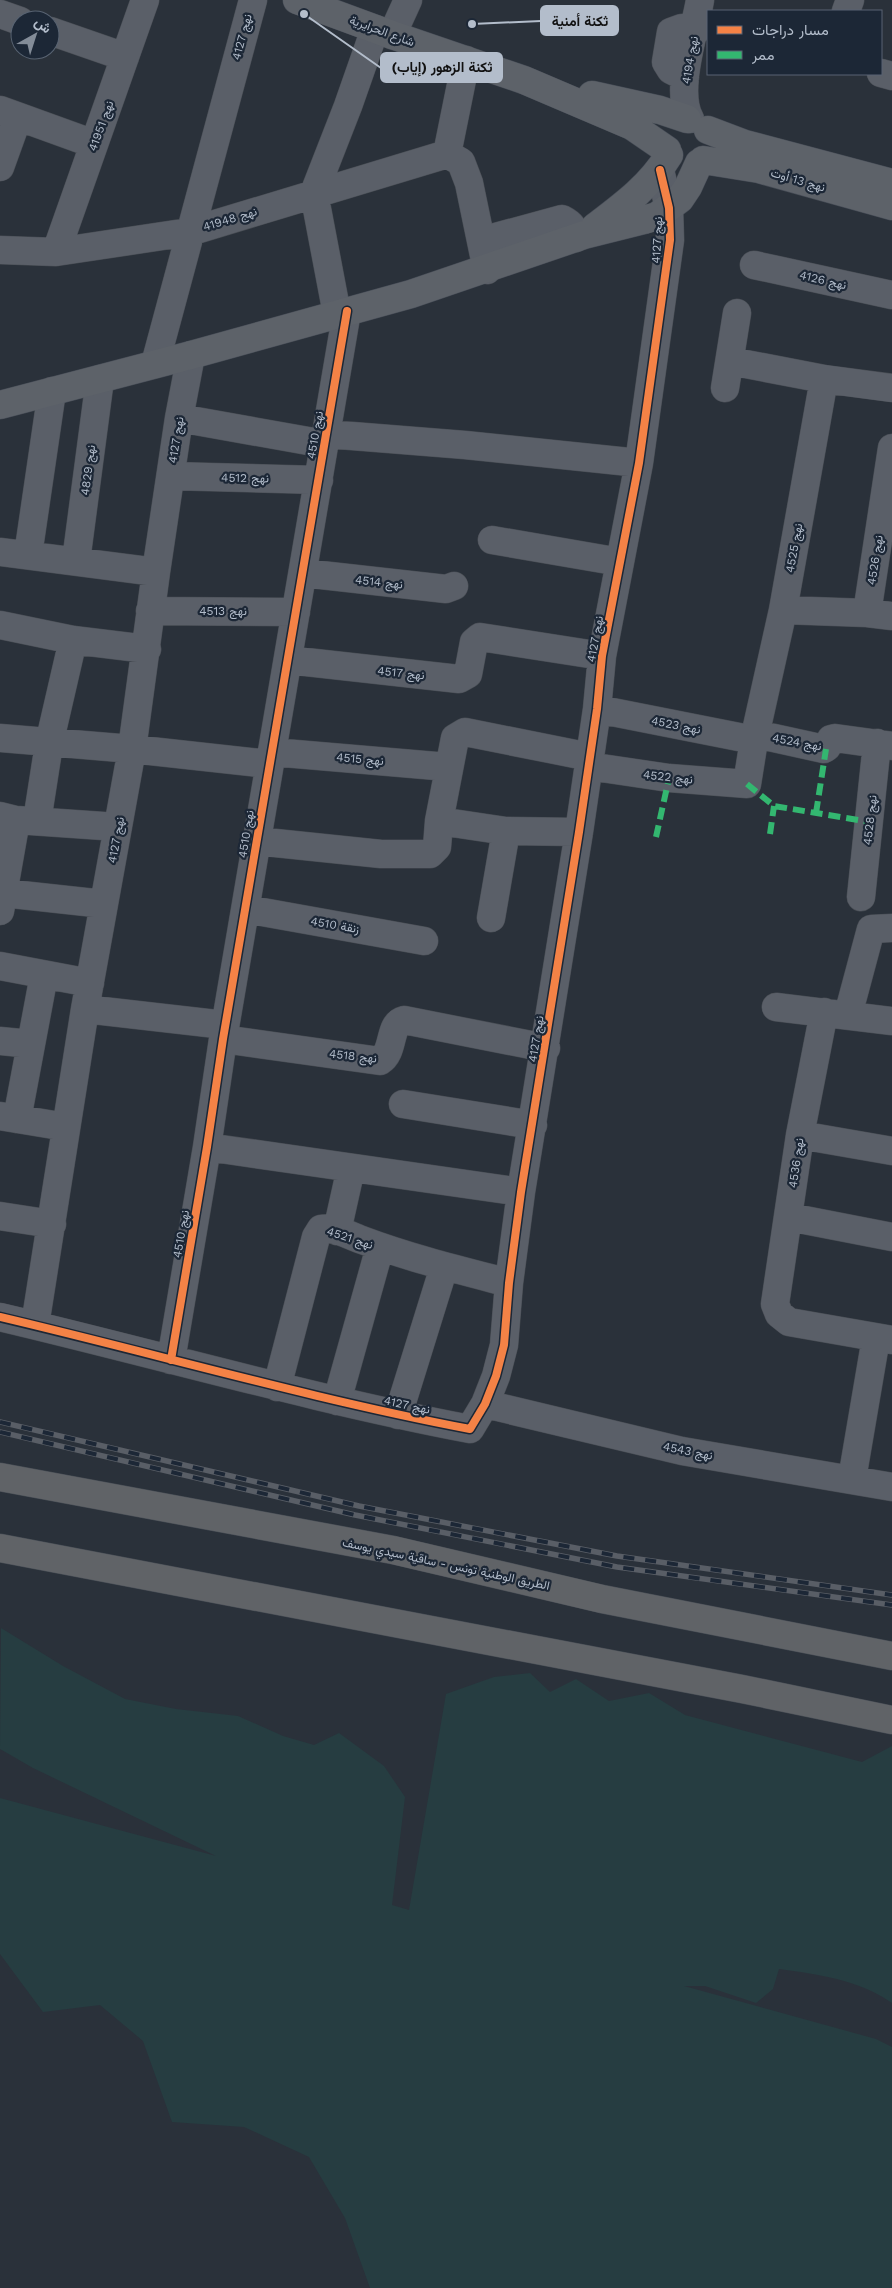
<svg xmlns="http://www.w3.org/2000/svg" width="892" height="2288" font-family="'Work Sans',Vazirmatn,sans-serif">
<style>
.green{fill:#263d41}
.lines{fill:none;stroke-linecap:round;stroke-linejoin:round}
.minor-casing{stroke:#484d54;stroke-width:29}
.major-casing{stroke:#474d57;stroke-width:29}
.highway-casing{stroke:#474d55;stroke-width:29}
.minor{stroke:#5a5f68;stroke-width:28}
.major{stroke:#5d6269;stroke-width:28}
.highway{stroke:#606367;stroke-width:28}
.rail-casing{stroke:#595e66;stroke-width:5.5}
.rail{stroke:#1c2736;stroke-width:4;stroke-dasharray:11;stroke-linecap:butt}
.quiet{stroke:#33b770;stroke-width:6;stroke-dasharray:12 6;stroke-linecap:butt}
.cycleway-casing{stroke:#1c2736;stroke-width:11}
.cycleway{stroke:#f48246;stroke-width:8}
.labels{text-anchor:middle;stroke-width:4.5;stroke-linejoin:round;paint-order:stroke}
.street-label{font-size:12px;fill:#b3bdcb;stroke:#1c2736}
.leader{fill:none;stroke:#b3bdcb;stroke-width:2}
.callout-dot{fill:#b3bdcb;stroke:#1c2736;stroke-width:2}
.callout{fill:#b3bdcb;stroke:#b3bdcb;stroke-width:2}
.callout-label{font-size:14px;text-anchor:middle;font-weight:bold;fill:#111}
</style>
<rect width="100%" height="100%" fill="#2a313a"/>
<path class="green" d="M 1,1628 L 63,1666 L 125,1699 L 176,1709 L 238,1716 L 283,1736 L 314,1745 L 339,1733 L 384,1766 L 405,1797 L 392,1905 L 409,1910 L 446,1694 L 494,1677 L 530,1673 L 550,1692 L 576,1679 L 609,1701 L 649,1693 L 685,1715 L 862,1762 L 892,1746 L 892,2003 C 860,1980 817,1974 779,1969 L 773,1989 L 756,2003 L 705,1986 L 684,1986 L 876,2039 L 892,2047 L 892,2288 L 370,2288 L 345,2218 L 309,2157 L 244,2127 L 172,2122 L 143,2041 L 100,2005 L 43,2012 L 0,1954 L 0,1798 L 216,1856 L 33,1768 L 0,1749 Z"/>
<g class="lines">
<g class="minor-casing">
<path id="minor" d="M 846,11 L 850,0
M 0,14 L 20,21
M 50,31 L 125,57
M 392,35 L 408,0
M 881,73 L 892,76
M 685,77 L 671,70 L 666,62 L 671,32 L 682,28 L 695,32
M 0,110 L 94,144
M 690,119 C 674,91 695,31 700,0
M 447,154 L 461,162 L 469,183 L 487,270
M 447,154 L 466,60
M 0,167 L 18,117
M 481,241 L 562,219 C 572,224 574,228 576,238
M 0,250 L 56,252 L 189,232 L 447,154
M 56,252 L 145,0
M 754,265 L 892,295
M 337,314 L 314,193 L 348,106 L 375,29
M 730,361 L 824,379
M 155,364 L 253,0
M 725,388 L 737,313
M 179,418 L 325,444
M 327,434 L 465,445 L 639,463
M 171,476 L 319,480
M 492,540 L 620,562
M 0,552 L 156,572
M 28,555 L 52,391
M 76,561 L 100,379
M 303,573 L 446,589 L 454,586
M 783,610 L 867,613 L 892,616
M 150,611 L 296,612
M 867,613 L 892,448
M 0,625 L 73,640 L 147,649
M 288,660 L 459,679 L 468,674 L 474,642 L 480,637 L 602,656
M 597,709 L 754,740
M 756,734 L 824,749 L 827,747 L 831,739 L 835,738 L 892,746
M 0,738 L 132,749 L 269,764
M 272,752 L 448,767
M 588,766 L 669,778 L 747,784 L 754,740 L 783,610 L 824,379 L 892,388
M 0,816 L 16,820 L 118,827
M 37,821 L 49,744 L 73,640
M 439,821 L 506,831 L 579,832
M 256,841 L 381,854 L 430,854 L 437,847 L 439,821 L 455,738 L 465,732 L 590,757
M 3,893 L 104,904
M 861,897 L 877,743
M 246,909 L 424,941
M 0,911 L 16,820
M 491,918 L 506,831
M 0,966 L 90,983
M 776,1007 L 892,1021
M 85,1009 L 225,1025
M 824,1012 L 800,1135 L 775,1304 L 779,1314 L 789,1322 L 892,1340
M 848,1015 L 871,929 L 892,928
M 223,1039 L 380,1061 C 395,1052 388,1024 404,1020 L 546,1048
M 0,1041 L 31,1044
M 403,1104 L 533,1125
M 0,1116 L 66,1127
M 17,1119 L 44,975
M 800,1135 L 892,1151
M 207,1147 L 521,1192
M 0,1216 L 52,1224
M 789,1217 L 892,1237
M 337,1231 L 351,1168
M 0,1317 C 157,1354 312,1399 470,1429 L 485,1404 L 496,1376 L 504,1345 L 509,1283 L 521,1192 L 579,832 L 597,709 L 602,656 L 639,463 L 670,240 L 669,208 L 660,170
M 35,1325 L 85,1009 L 132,749 L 156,572 L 179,418 L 191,355
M 171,1360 L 207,1147 L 223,1039 L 347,311
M 277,1387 L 316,1237 L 321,1229 C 334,1226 350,1236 362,1240 C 410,1258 459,1270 509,1283
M 337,1401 L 380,1247
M 485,1404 L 682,1451 L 892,1487
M 398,1415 L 444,1267
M 852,1479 L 876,1338"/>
</g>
<g class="major-casing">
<path id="major" d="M 297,0 L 392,35 L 524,80 L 632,126 L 667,150
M 592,95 L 660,110 L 687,119
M 708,130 L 745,144 L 892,183
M 703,160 L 759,169 L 892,206
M 595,227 C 624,205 650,186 669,155
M 0,405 L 191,355 L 411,294 L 584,235 L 644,220 L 657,216 L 680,199 L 688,187 L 699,163"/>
</g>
<g class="highway-casing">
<path id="highway" d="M 0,1477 L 393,1550 L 602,1599 L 892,1656
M 0,1548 L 742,1689 L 892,1720"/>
</g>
<use href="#minor" class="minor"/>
<use href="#major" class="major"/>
<use href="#highway" class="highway"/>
<g class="rail-casing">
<path id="rail" d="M 0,1422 L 359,1506 L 617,1556 L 892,1595
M 0,1432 L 355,1515 L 617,1567 L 892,1605"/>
</g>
<use href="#rail" class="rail"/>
<path class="quiet" d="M 747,784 L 774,806 L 870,822
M 816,813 L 826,749
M 770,834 L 774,806
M 656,837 L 669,778"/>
<g class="cycleway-casing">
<path id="cycleway" d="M 0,1317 C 157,1354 312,1399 470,1429 L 485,1404 L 496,1376 L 504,1345 L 509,1283 L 521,1192 L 579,832 L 597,709 L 602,656 L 639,463 L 670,240 L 669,208 L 660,170
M 171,1360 L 207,1147 L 223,1039 L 347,311"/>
</g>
<use href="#cycleway" class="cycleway"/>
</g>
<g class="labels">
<g class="street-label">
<text transform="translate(382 31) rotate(20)" y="4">شارع الحرايرية</text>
<text transform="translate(242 37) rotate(-75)" y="4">نهج 4127</text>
<text transform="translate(690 60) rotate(-80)" y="4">نهج 4194</text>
<text transform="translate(101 126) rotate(-70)" y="4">نهج 41951</text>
<text transform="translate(798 180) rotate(16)" y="4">نهج 13 أوت</text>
<text transform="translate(230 219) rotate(-17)" y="4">نهج 41948</text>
<text transform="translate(657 240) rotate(-87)" y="4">نهج 4127</text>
<text transform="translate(823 280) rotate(13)" y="4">نهج 4126</text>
<text transform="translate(315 435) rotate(-80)" y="4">نهج 4510</text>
<text transform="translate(176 440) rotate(-81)" y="4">نهج 4127</text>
<text transform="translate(88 470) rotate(-83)" y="4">نهج 4829</text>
<text transform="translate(245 478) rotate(1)" y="4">نهج 4512</text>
<text transform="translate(794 548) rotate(-80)" y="4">نهج 4525</text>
<text transform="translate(875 560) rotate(-81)" y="4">نهج 4526</text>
<text transform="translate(379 582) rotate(6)" y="4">نهج 4514</text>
<text x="223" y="615">نهج 4513</text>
<text transform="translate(595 639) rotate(-80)" y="4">نهج 4127</text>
<text transform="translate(401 673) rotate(6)" y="4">نهج 4517</text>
<text transform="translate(676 725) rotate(11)" y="4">نهج 4523</text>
<text transform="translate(797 742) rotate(10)" y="4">نهج 4524</text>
<text transform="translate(360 759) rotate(5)" y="4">نهج 4515</text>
<text transform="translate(668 777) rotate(6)" y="4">نهج 4522</text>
<text transform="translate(870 820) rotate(-84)" y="4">نهج 4528</text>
<text transform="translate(246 834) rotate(-81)" y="4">نهج 4510</text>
<text transform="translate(116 840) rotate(-80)" y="4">نهج 4127</text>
<text transform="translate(335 925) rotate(10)" y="4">زنقة 4510</text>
<text transform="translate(536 1039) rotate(-81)" y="4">نهج 4127</text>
<text transform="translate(353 1056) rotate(6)" y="4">نهج 4518</text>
<text transform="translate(796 1163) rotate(-82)" y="4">نهج 4536</text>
<text transform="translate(181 1234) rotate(-80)" y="4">نهج 4510</text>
<text transform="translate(350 1238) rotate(18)" y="4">نهج 4521</text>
<text transform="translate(407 1405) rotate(12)" y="4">نهج 4127</text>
<text transform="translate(688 1451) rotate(11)" y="4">نهج 4543</text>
<text transform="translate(446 1564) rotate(12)" y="4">الطريق الوطنية تونس - ساقية سيدي يوسف</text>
</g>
</g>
<path class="leader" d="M472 24L541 21M304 14L381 68"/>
<g class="callout-dot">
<circle cx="472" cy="24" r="5"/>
<circle cx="304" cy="14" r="5"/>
</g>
<g class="callout">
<rect x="541" y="6" width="77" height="29" rx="5"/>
<rect x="381" y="53" width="121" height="29" rx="5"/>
</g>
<g class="callout-label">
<text x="580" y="26">ثكنة أمنية</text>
<text x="442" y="72">ثكنة الزهور (إياب)</text>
</g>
<rect x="707" y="10" width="175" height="65" fill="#1c2736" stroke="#586372"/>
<rect x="717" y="26" width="25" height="8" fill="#f48246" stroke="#586372"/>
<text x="752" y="35" font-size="15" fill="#b3bdcb">مسار دراجات</text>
<rect x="717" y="51" width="25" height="8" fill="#33b770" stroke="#586372"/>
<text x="752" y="60" font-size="15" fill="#b3bdcb">ممر</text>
<g transform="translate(35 35) rotate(39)"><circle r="24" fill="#1c2736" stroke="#586372"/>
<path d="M0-4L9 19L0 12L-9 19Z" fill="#838c98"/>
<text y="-8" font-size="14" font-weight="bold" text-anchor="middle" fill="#b3bdcb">ش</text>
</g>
</svg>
